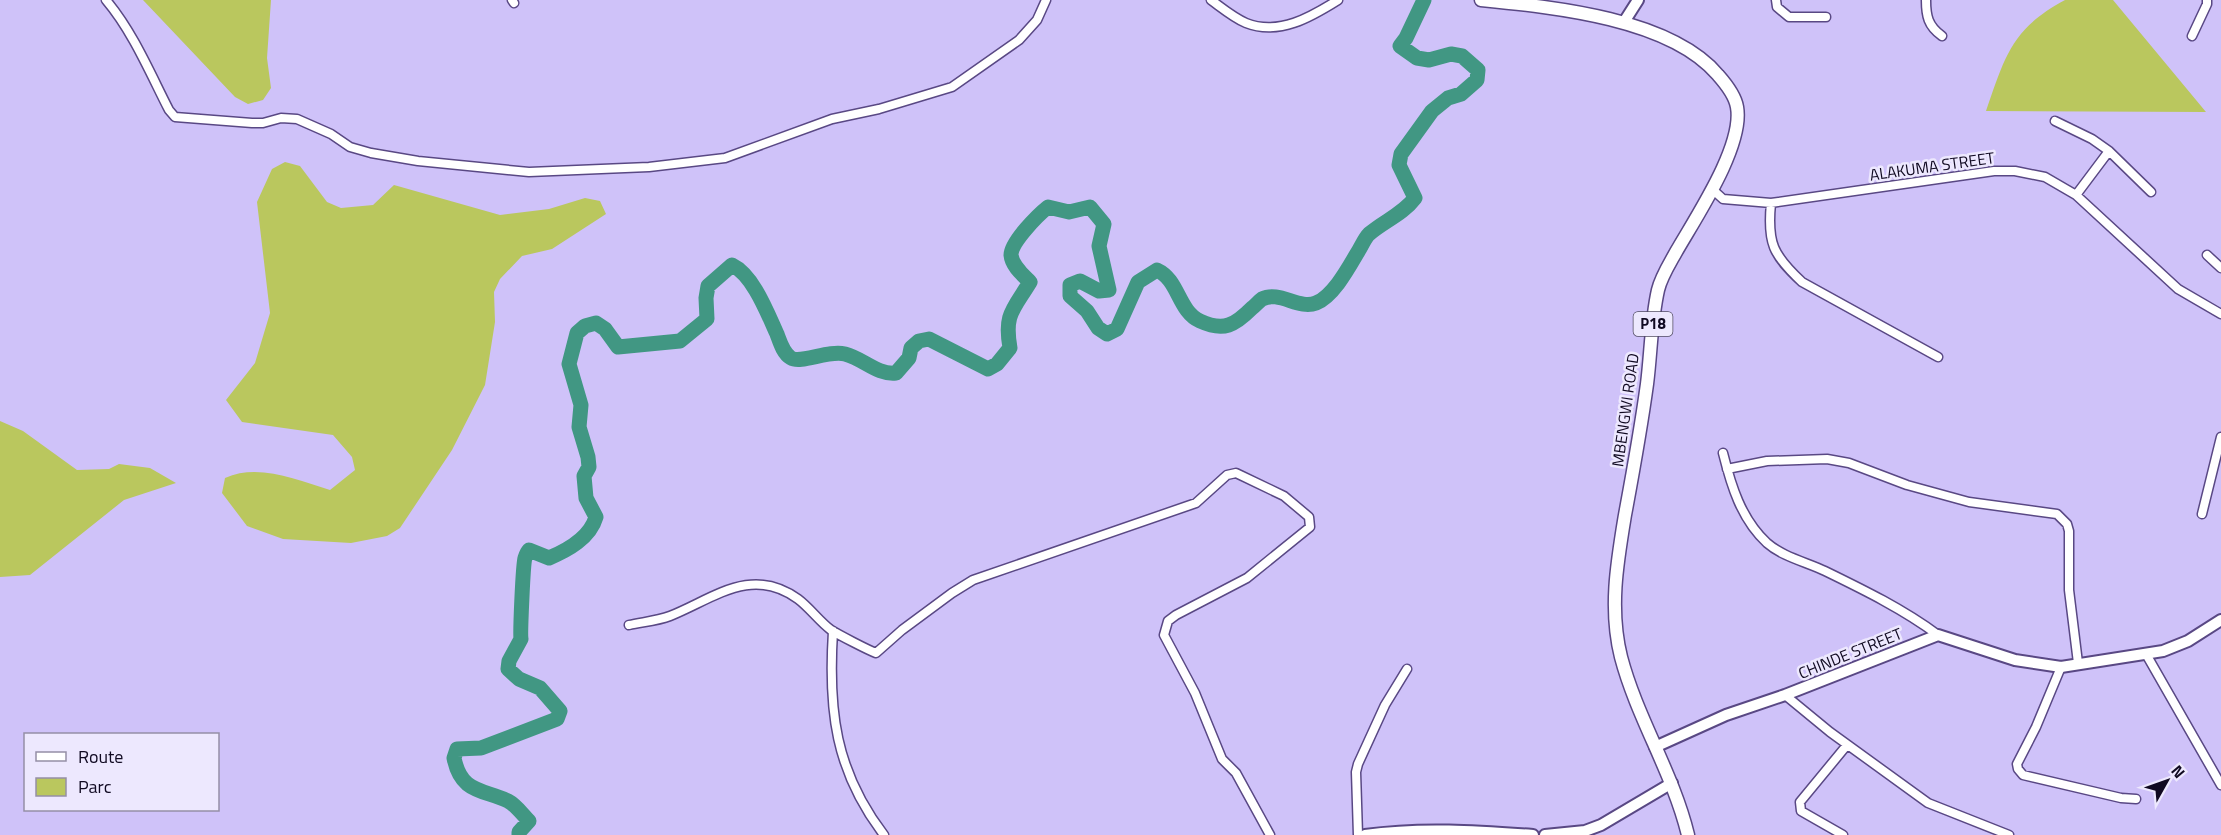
<svg xmlns="http://www.w3.org/2000/svg" width="2221" height="835" font-family="'Titillium Web',sans-serif">
<style>
.green{fill:#bac75e}
.lines{fill:none;stroke-linecap:round;stroke-linejoin:round}
.river{stroke:#419783;stroke-width:15}
.minor-casing{stroke:#594884;stroke-width:11}
.tertiary-casing{stroke:#594884;stroke-width:14}
.primary-casing{stroke:#594884;stroke-width:15}
.minor{stroke:#fff;stroke-width:8}
.tertiary{stroke:#fff;stroke-width:10}
.primary{stroke:#fff;stroke-width:12}
.labels{text-anchor:middle;stroke-width:5;stroke-linejoin:round;paint-order:stroke}
.shield{fill:#ede8fe;stroke:#524c63;stroke-width:1.5}
.shield-label{font-size:15px;font-weight:bold;fill:#100921}
.street-label{font-size:16px;fill:#100921;stroke:#ede8fe}
</style>
<rect width="100%" height="100%" fill="#cfc2f9"/>
<path class="green" d="M 143,0 L 271,0 L 267,58 L 271,88 L 263,100 L 248,104 L 235,97 Z
M 2065,0 L 2113,0 L 2206,112 L 1986,111 C 2005,57 2011,29 2065,0 Z
M 285,162 L 300,166 L 327,202 L 341,208 L 373,205 L 394,185 L 500,215 L 549,209 L 585,198 L 600,201 L 606,214 L 552,249 L 522,256 L 500,279 L 494,292 L 495,322 L 485,385 L 452,450 L 400,528 L 387,536 L 351,543 L 283,539 L 247,526 L 222,493 L 225,478 C 259,463 296,480 330,490 L 355,470 L 352,457 L 333,435 L 242,422 L 226,400 L 255,363 L 270,313 L 257,202 L 272,169 Z
M 0,421 L 23,431 L 77,470 L 109,469 L 119,464 L 150,468 L 176,483 L 124,500 L 30,575 L 0,577 Z"/>
<g class="lines">
<path class="river" d="M 519,835 L 519,832 L 529,821 C 523,815 516,805 508,801 C 482,789 461,793 454,758 L 457,749 L 481,748 L 557,719 L 560,711 L 540,688 L 519,679 L 508,669 L 509,661 L 521,639 C 520,634 523,564 525,558 C 526,555 527,552 529,550 L 549,558 C 568,550 590,538 596,517 L 586,498 L 584,476 L 589,467 L 588,457 L 579,427 L 581,405 L 569,364 L 577,333 L 585,326 L 596,323 L 605,329 L 618,347 L 680,341 L 707,319 L 706,298 L 708,286 L 732,265 C 753,275 767,312 777,334 C 780,342 783,353 791,358 C 801,364 828,350 845,354 C 864,359 877,375 896,373 L 909,358 L 911,348 L 919,341 L 929,339 L 988,369 L 997,364 L 1010,348 C 1004,314 1013,310 1030,282 C 1023,275 1012,266 1011,255 C 1011,242 1038,215 1048,207 L 1069,212 L 1090,207 L 1104,224 L 1099,246 L 1109,290 L 1099,291 L 1080,281 L 1070,285 L 1070,296 L 1087,311 L 1098,328 L 1107,334 L 1117,329 L 1138,282 L 1157,270 C 1179,280 1178,311 1200,321 C 1224,332 1235,325 1252,308 C 1255,306 1259,301 1262,299 C 1279,290 1299,310 1316,303 C 1334,296 1350,265 1359,250 C 1362,245 1365,238 1369,234 C 1384,221 1403,214 1415,198 L 1399,165 L 1401,154 L 1432,111 L 1448,98 L 1461,94 L 1477,80 L 1478,70 L 1462,56 L 1451,54 L 1429,60 L 1417,58 L 1400,46 L 1406,38 L 1424,0"/>
<g class="minor-casing">
<path id="minor" d="M 106,0 C 133,32 150,73 169,110 L 175,117 L 252,123 L 263,123 L 281,118 L 297,119 L 331,134 L 350,147 L 371,153 L 418,161 L 529,172 L 649,167 L 725,158 L 832,119 L 879,109 L 952,87 L 1019,40 L 1037,20 L 1046,0
M 512,0 L 514,3
M 1211,0 C 1222,8 1234,18 1246,23 C 1279,36 1311,17 1338,0
M 1776,0 L 1777,7 L 1789,17 L 1826,17
M 1926,0 C 1926,16 1928,26 1942,36
M 2192,36 L 2207,4 L 2207,0
M 2055,121 L 2092,139 L 2109,151 L 2151,192
M 1712,189 L 1723,199 L 1771,203 L 1994,171 L 2015,171 L 2045,177 L 2076,195 L 2178,289 L 2221,314
M 2076,195 L 2109,151
M 1771,203 C 1767,243 1773,255 1802,282 L 1938,357
M 2207,255 L 2221,268
M 1723,453 C 1731,485 1741,519 1767,543 C 1783,557 1806,562 1825,571 C 1864,590 1903,609 1938,635
M 1727,469 L 1767,461 L 1827,459 L 1849,463 L 1907,485 L 1969,502 L 2057,514 L 2067,524 L 2069,531 L 2069,590 L 2078,663
M 2202,514 L 2221,437
M 629,625 C 642,622 657,621 670,616 C 713,599 751,565 798,599 C 810,608 819,621 831,630 C 839,635 868,650 876,653 L 902,630 L 952,593 L 973,580 L 1196,503 L 1227,475 L 1236,473 L 1284,496 L 1309,517 L 1310,527 L 1247,578 L 1176,615 L 1168,621 L 1164,635 L 1195,693 L 1222,759 L 1236,773 L 1270,835
M 833,631 C 828,710 835,771 884,835
M 2146,654 L 2221,785
M 2061,667 L 2036,727 L 2017,764 L 2018,769 L 2023,775 L 2121,798 L 2136,799
M 1785,695 L 1830,732 L 1928,803 L 2009,835
M 1358,835 L 1356,772 L 1358,764 L 1385,705 L 1407,669
M 1843,835 L 1801,811 L 1800,802 L 1847,745"/>
</g>
<g class="tertiary-casing">
<path id="tertiary" d="M 1624,22 L 1638,0
M 1655,747 L 1726,715 L 1785,695 L 1938,635 L 2015,660 L 2061,667 L 2163,651 L 2188,641 L 2221,620
M 1365,835 C 1421,827 1477,831 1533,835
M 1545,835 L 1585,831 L 1601,825 L 1672,783"/>
</g>
<g class="primary-casing">
<path id="primary" d="M 1481,0 C 1552,7 1670,18 1718,75 C 1726,84 1735,95 1737,107 C 1744,146 1696,217 1676,252 C 1670,263 1661,277 1658,290 C 1651,321 1651,353 1647,384 C 1641,428 1633,472 1625,515 C 1617,563 1609,609 1621,657 C 1637,718 1673,773 1688,835"/>
</g>
<use href="#minor" class="minor"/>
<use href="#tertiary" class="tertiary"/>
<use href="#primary" class="primary"/>
</g>
<g class="labels">
<rect class="shield" x="1633.5" y="312" width="39" height="24" rx="4.5"/>
<g class="shield-label">
<text x="1653" y="329">P18</text>
</g>
<g class="street-label">
<text transform="translate(1932 166) rotate(-8)" y="6">ALAKUMA STREET</text>
<text transform="translate(1625 410) rotate(-82)" y="6">MBENGWI ROAD</text>
<text transform="translate(1850 653) rotate(-22)" y="6">CHINDE STREET</text>
</g>
</g>
<rect x="24" y="733" width="195" height="78" fill="#ede8fe" stroke="#958fa6" stroke-width="1.5"/>
<rect x="36" y="752" width="30" height="9" fill="#ffffff" stroke="#958fa6" stroke-width="1.5"/>
<text x="78" y="763" font-size="18" fill="#100921">Route</text>
<rect x="36" y="778" width="30" height="18" fill="#bac75e" stroke="#958fa6" stroke-width="1.5"/>
<text x="78" y="793" font-size="18" fill="#100921">Parc</text>
<g transform="translate(2167 781) rotate(50)" stroke="#ede8fe" stroke-width="4.5" paint-order="stroke">
<path d="M0-4.5L10 22L0 15L-10 22Z" fill="#100921"/>
<text y="-9" font-size="16" font-weight="bold" text-anchor="middle" fill="#100921">N</text>
</g>
</svg>
